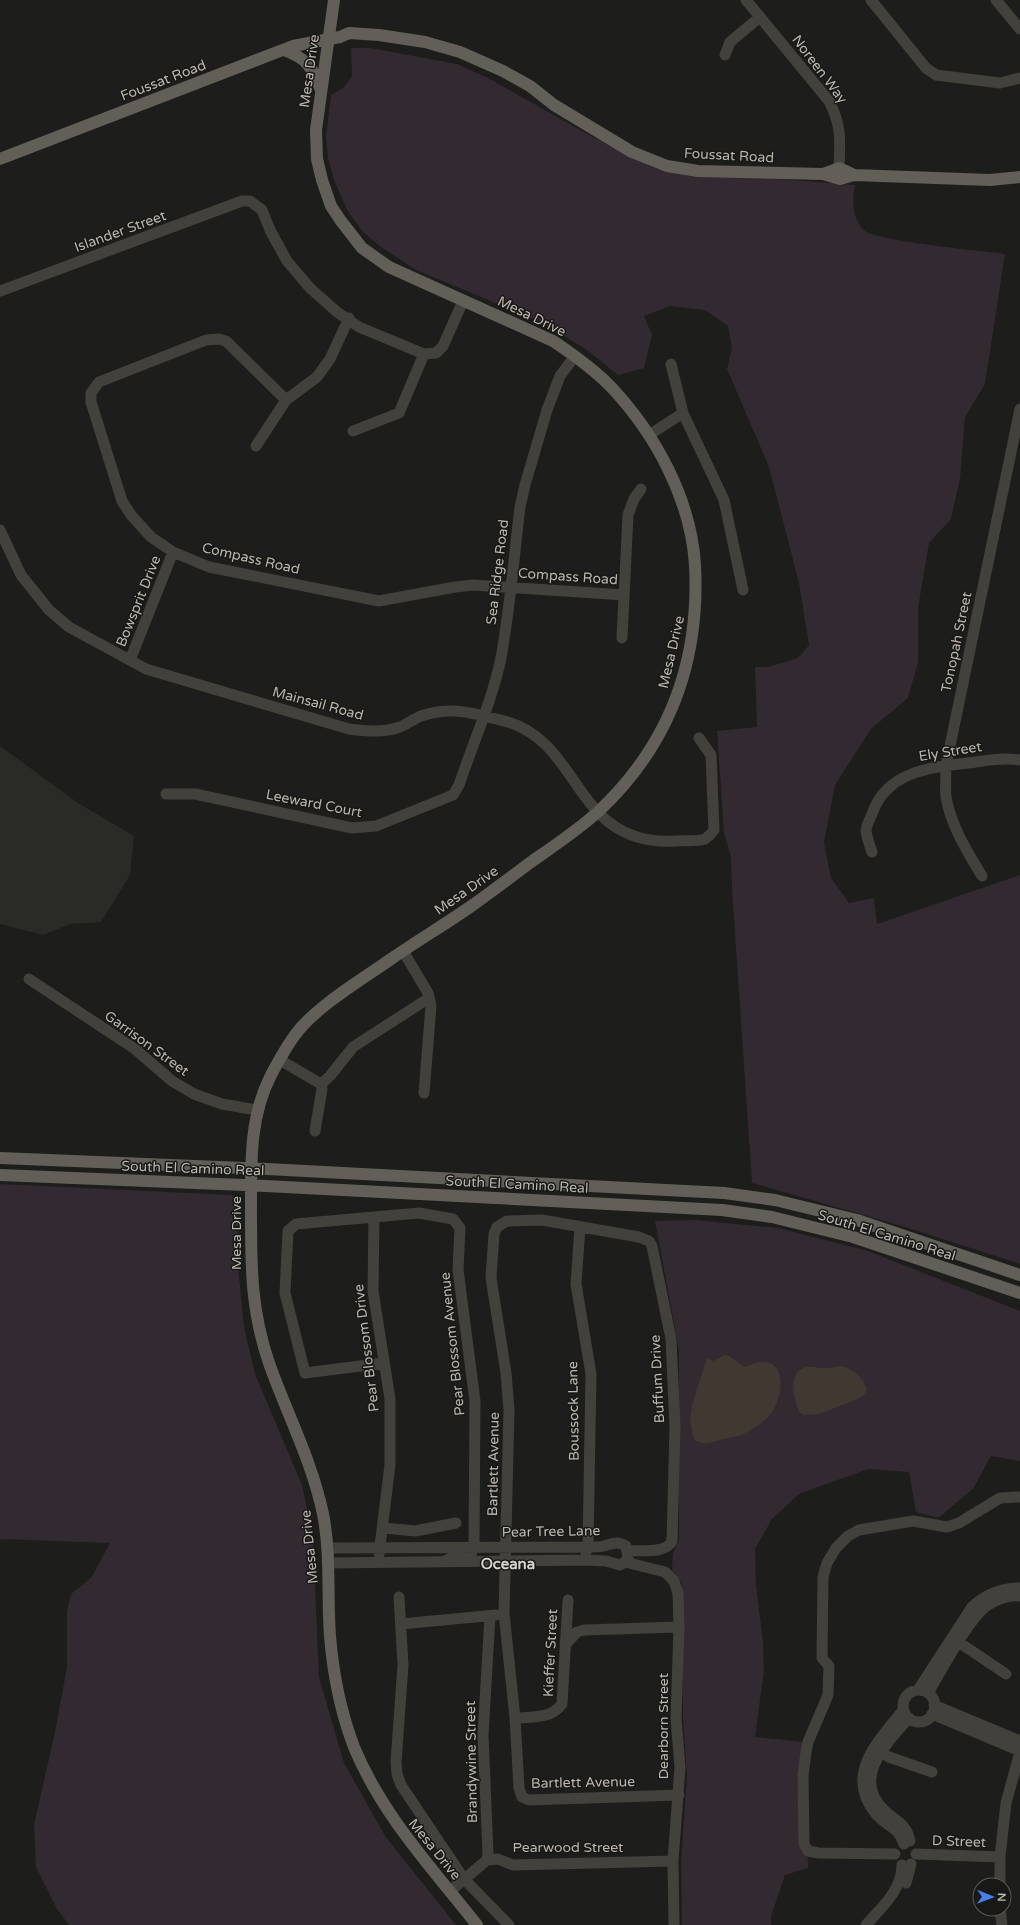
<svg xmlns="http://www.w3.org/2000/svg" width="1020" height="1925" font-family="'Varela Round',sans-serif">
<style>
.built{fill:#2a2a27}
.green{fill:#322931}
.water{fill:#413831}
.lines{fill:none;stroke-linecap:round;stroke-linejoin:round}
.minor{stroke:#42413c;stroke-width:11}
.major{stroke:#615f58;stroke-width:12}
.labels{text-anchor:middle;stroke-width:3;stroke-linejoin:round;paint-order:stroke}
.street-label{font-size:14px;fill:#bcb7ae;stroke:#181816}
.neighbourhood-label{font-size:15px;font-weight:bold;fill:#d8d5cf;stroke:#181816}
</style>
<rect width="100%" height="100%" fill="#1d1d1b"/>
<path class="built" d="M 0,746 L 78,803 L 134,836 L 130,875 L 101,922 L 71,924 L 43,935 L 0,924 Z"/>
<path class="green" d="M 351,48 L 370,48 L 457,64 L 488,78 L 591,136 L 658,169 L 855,185 C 852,202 852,219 865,231 C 877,241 983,251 1005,254 L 985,384 L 965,417 L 960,479 L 951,519 L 929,543 L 918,608 L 918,662 L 908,698 L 871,729 L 835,785 L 824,842 L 831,878 L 849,903 L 874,898 L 877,924 L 1020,875 L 1020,1264 L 902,1226 L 752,1183 L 732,889 L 731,857 L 724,833 L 717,731 L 757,727 L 755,667 L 768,667 L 798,658 L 809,645 L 799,583 L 769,467 L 727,369 L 732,349 L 728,326 L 705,310 L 670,306 L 644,316 L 652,335 L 644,368 L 618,375 L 587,350 L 541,322 L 416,270 L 381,247 L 363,232 L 347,210 L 334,180 L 328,158 L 326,137 L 331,95 L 343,88 L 352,76 Z
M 0,1184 L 232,1195 L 239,1202 L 238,1266 L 244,1327 L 255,1374 L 302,1485 L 313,1539 L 319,1677 L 344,1763 L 385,1836 L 456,1925 L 69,1925 L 57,1909 L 36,1867 L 34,1825 L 55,1732 L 67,1667 L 67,1611 L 71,1594 L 91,1578 L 110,1543 L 0,1539 Z
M 696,1220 L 778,1228 L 868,1251 L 1020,1311 L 1020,1461 L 991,1456 L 973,1489 L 938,1518 L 916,1512 L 909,1472 L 868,1469 L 799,1494 L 772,1519 L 755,1549 L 756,1585 L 763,1642 L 764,1671 L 755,1737 L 804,1742 L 808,1868 L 785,1875 L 771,1916 L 771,1925 L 682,1925 L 681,1862 L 687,1777 L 683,1719 L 682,1583 L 672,1570 L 673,1553 L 679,1540 L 679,1350 L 655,1221 Z"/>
<path class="water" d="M 725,1355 L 729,1356 L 745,1367 C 788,1345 788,1397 767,1418 C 761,1424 747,1433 738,1436 C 734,1438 728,1437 723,1439 C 712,1442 705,1446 694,1440 L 690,1421 L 692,1405 L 707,1358 L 713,1361 Z
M 839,1366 C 851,1367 864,1378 867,1389 L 864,1395 L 858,1399 L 819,1414 L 804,1415 L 800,1413 C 793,1400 787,1370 807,1367 C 814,1366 820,1369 826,1368 C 831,1368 835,1367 839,1366 Z"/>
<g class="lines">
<path class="minor" d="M 746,0 L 829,101 C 842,126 840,141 839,168
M 871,0 L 926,68 L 936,75 L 1000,83 L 1020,78
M 996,0 L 1020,29
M 725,55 L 730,42 L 760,17
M 0,291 L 242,201 L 250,201 L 262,210 L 270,230 L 287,261 L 310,288 L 337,312 L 359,327 L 424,354 L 436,353 L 443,346 L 463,301
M 671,364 L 683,413 L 724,500 L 743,590
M 286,400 L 226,341 L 219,339 L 206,340 L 99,382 L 91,393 L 91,402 L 122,501 L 131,515 L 151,537 L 173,552 L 209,567 L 379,601 L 455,587 L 473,585 L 624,595
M 353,431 L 399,413 L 424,354
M 649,435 L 683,413
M 256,446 L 286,400 L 317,377 L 330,359 L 349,318
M 0,530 L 21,575 L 49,610 L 69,627 L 146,669 L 349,729 C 365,731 383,733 400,727 C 407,724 414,719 421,716 C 430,713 442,711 451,711 C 465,710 493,718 508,722 C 582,744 575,847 675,841 C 683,840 698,842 705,839 C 708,837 712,833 714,830 L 711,755 L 699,738
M 622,638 L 628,515 L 634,499 L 641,489
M 130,660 L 173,552
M 166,794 L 195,794 L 352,828 L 376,826 L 453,795 L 459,785 C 473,743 492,701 501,658 C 510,608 514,557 520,507 L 525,485 L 547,410 L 560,376 L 575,356
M 872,852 C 870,846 867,838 866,831 C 866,826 870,819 872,814 C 886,772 930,767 968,763 C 985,761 1003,757 1020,760
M 982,876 C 967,851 951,826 946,797 C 945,786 946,775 946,765 L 1020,409
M 403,951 L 428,993 L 431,1006 L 424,1093
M 29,979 L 135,1049 L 172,1081 L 194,1094 L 222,1104 L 257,1110
M 280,1060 L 321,1084
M 321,1084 L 330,1076 L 353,1047 L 429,998
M 315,1131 L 322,1089 L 321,1084
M 374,1217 L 373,1291 L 390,1399 L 390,1465 L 379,1554
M 580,1227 L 576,1284 L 591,1374 L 588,1547 L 586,1552
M 384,1363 L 305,1373 L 285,1293 L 288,1231 L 296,1224 L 419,1213 L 453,1219 L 460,1228 L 458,1270 L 475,1401 L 474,1547 L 471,1554 L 457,1555 L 445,1561
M 384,1528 L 415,1531 L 456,1523
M 327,1548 L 588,1547 C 593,1547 600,1547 604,1546 C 614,1543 617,1541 626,1546 L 628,1557 L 625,1562 L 620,1565 L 606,1561 L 588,1560 L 328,1563
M 628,1551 C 641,1550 666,1554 672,1541 L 675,1427 L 671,1339 L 652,1246 L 649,1241 L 639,1237 L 542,1220 L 507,1221 L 497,1227 L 494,1234 L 491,1278 L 506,1373 L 509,1410 L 504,1613 L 515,1718 L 519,1788 L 522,1797 L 529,1800 L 679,1795
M 625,1562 L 665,1572 L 674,1581 L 678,1593 L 679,1627 L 676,1718 L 680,1767 L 673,1861 L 674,1925
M 399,1597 L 403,1665 L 396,1762 L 397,1774 L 401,1785 L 464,1879 L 509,1925
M 401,1624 L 496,1615
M 954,1639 L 1006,1674
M 565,1645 L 577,1632 L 584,1630 L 679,1627
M 918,1690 L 972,1607 C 986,1594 1001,1588 1020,1588
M903 1706a16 16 0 1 1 32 0a16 16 0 1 1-32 0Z
M 928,1693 C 942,1670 966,1623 985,1607 C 994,1600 1008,1595 1020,1596
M 934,1705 L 1020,1741
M 903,1710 C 879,1741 843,1774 876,1814 C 887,1827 898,1826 904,1844
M 932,1714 L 1020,1751
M 515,1718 C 532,1717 551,1719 562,1704 L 568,1600
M 909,1718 C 887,1743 850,1779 885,1811 C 897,1822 906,1823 910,1841
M 874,1749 L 889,1757 L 932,1772
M 895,1854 L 819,1853 L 808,1851 L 804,1844 L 803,1775 L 806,1752 L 808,1742 L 828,1695 L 829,1666 L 822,1658 L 823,1577 L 827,1563 L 836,1548 L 848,1536 L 859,1530 L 913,1521 L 947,1527 L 959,1523 L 1000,1498 L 1020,1497
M 916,1854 L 1000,1857
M 487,1860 L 488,1853 L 483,1735 L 490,1616
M 906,1883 L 911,1864
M 1000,1885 L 1000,1857 L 1006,1803 L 1020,1752
M 450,1891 L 487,1860 L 498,1859 L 513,1865 L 673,1861
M 1000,1909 L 1002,1925
M 866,1925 C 882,1907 902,1890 902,1865"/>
<path class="major" d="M 334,0 L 316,130 L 317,159 L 322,180 L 331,206 L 341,221 L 362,248 L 389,267 L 553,341 C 574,355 595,370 612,388 C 656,435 691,500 695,565 C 700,661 670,744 599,811 C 578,830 554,846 531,862 C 511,877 491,892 470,907 C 444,925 417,941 391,959 C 363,979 315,1007 295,1035 C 286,1047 278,1062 271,1075 C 250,1116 251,1160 251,1204 C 251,1261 250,1308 269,1363 C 287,1414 312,1461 323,1514 C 331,1554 327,1596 330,1636 C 333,1673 341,1713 354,1747 C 382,1815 432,1868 477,1925
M 284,50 C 308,59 312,67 321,90
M 0,159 L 293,46 L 340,37 L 349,33 L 379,35 L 425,42 L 460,52 L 503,71 L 530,86 L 554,105 L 632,152 L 667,166 L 698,171 L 823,174
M 839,168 L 854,175 L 840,179 L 823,174 Z
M 854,175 L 990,180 L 1020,177
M 0,1158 L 267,1169 L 724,1193 L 775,1200 L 857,1220 L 1020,1275
M 0,1175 L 266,1186 L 722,1210 L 772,1217 L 853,1237 L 1020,1293"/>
</g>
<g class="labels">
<g class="street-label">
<text transform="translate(820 69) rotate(53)" y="5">Noreen Way</text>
<text transform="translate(309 71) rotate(-82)" y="5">Mesa Drive</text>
<text transform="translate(163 80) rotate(-21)" y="5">Foussat Road</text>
<text transform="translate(729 155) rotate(3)" y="5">Foussat Road</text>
<text transform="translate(120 231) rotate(-20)" y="5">Islander Street</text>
<text transform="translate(532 316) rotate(26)" y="5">Mesa Drive</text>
<text transform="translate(251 558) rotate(13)" y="5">Compass Road</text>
<text transform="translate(497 572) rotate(-83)" y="5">Sea Ridge Road</text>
<text transform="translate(568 576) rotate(4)" y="5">Compass Road</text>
<text transform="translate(138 601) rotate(-68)" y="5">Bowsprit Drive</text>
<text transform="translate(956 642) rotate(-78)" y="5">Tonopah Street</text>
<text transform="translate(671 652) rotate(-77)" y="5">Mesa Drive</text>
<text transform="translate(318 703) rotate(15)" y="5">Mainsail Road</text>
<text transform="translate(950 751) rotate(-9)" y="5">Ely Street</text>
<text transform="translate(314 803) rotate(11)" y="5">Leeward Court</text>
<text transform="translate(466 890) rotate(-35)" y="5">Mesa Drive</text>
<text transform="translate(147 1043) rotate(36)" y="5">Garrison Street</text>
<text transform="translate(193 1168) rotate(2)" y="5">South El Camino Real</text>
<text transform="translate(517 1184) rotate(3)" y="5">South El Camino Real</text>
<text transform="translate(236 1233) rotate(-90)" y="5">Mesa Drive</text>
<text transform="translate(887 1235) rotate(17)" y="5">South El Camino Real</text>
<text transform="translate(452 1344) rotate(-96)" y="5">Pear Blossom Avenue</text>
<text transform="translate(366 1348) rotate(-97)" y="5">Pear Blossom Drive</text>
<text transform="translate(657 1379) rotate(-93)" y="5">Buffum Drive</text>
<text transform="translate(573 1411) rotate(-91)" y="5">Boussock Lane</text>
<text transform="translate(493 1464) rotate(-89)" y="5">Bartlett Avenue</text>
<text transform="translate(551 1531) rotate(-1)" y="5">Pear Tree Lane</text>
<text transform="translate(309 1547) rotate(-96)" y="5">Mesa Drive</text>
<text transform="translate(550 1653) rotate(-87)" y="5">Kieffer Street</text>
<text transform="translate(663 1726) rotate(-90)" y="5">Dearborn Street</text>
<text transform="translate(471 1762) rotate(-91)" y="5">Brandywine Street</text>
<text transform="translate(583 1782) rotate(-1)" y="5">Bartlett Avenue</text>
<text transform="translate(959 1841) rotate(2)" y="5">D Street</text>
<text x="568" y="1852">Pearwood Street</text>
<text transform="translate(435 1849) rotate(51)" y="5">Mesa Drive</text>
</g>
<g class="neighbourhood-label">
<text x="508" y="1569">Oceana</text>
</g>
</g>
<g transform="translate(992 1897) rotate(91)"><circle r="19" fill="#181816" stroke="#5a5853"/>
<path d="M0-3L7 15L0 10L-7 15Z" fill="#4681ea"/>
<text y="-6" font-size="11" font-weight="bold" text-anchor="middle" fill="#bcb7ae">N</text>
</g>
</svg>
